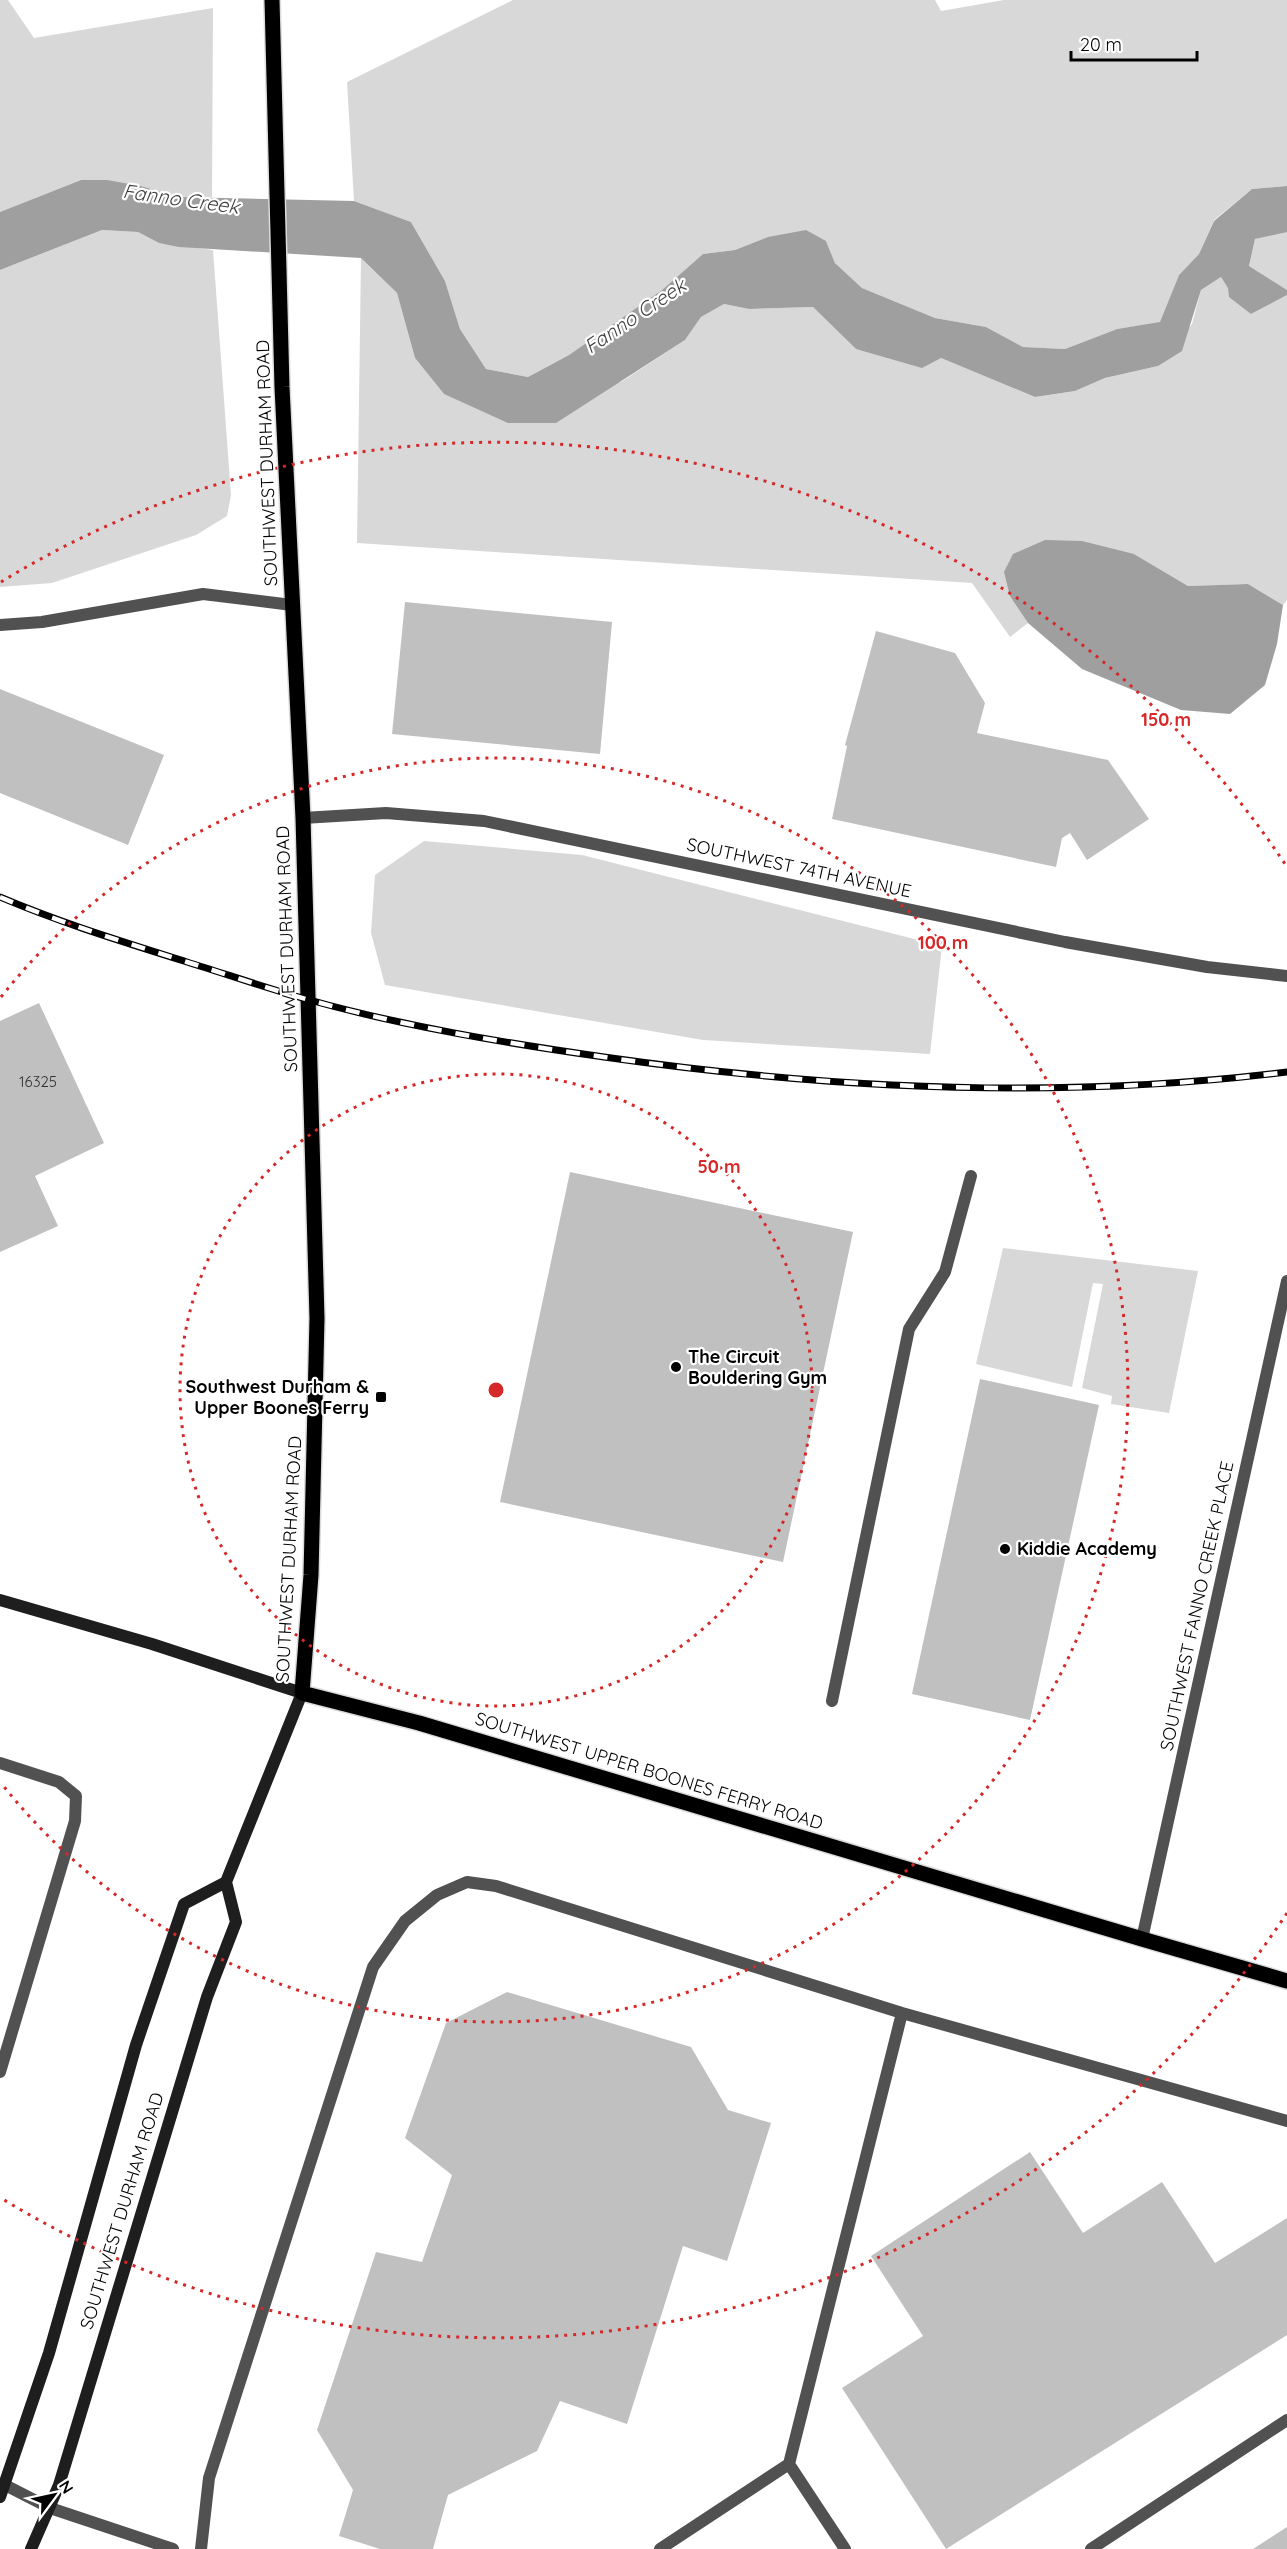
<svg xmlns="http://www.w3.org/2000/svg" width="1287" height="2549" font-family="Quicksand,sans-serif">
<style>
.green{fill:#d8d8d8}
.water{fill:#9f9f9f}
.building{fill:#c0c0c0}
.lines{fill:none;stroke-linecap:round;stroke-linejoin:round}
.primary-casing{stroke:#dbdbdb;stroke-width:18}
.service{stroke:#515151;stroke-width:12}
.minor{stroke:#515151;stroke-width:12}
.secondary{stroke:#1e1e1e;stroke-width:12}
.primary{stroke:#000;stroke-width:15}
.rail-casing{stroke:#000;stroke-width:7}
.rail{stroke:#fff;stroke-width:4.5;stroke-dasharray:14;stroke-linecap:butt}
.ring{fill:none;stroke:#d62828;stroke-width:3;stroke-dasharray:3 6}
.poi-dot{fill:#000;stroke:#fff;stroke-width:2}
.labels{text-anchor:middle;stroke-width:4.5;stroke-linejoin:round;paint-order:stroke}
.number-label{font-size:15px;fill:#303030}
.street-label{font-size:18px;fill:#000;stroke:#fff}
.poi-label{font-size:18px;font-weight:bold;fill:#000;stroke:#fff;text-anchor:start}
.water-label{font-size:20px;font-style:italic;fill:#404040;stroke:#fff}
.centre{fill:#d62828;stroke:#fff;stroke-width:3}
.ring-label{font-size:18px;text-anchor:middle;font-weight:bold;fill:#d62828;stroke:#fff;stroke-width:4.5;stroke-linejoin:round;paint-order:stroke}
</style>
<rect width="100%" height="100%" fill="#fff"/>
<path class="green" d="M 0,0 L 8,0 L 34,38 L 213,8 L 212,197 L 179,197 L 141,186 L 81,180 L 0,212 Z
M 513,0 L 935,0 L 941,11 L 1004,0 L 1287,0 L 1287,186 L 1252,189 L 1214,220 L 1199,254 L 1179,275 L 1160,323 L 1117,329 L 1065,349 L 1023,347 L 986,327 L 935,318 L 862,288 L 835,263 L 826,241 L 768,237 L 735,250 L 703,254 L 662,290 L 569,355 L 528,377 L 486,369 L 460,329 L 445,281 L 411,222 L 354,201 L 347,82 Z
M 102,230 L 138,232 L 159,243 L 213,250 L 231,495 L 227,516 L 196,535 L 52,583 L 0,587 L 0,270 Z
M 1281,232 L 1287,232 L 1287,290 L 1249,266 L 1255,239 Z
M 361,258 L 397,293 L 415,358 L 444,394 L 621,382 L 685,340 L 701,317 L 724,304 L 749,309 L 813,307 L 856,349 L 941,358 L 1035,397 L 1075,391 L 1105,378 L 1158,366 L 1192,324 L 1201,290 L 1221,277 L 1251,314 L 1287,295 L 1287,600 L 1283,605 L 1248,584 L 1188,586 L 1134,554 L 1011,596 L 1028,623 L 1010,637 L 972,583 L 357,543 Z
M 424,841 L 582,855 L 942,946 L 930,1054 L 703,1040 L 385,985 L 371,933 L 375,875 Z
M 1003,1248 L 1198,1271 L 1169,1413 L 1111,1404 L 1112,1396 L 1082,1388 L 1103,1284 L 1093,1283 L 1072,1387 L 976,1364 Z"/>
<path class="water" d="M 81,180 L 107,180 L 141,186 L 179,197 L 354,201 L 411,222 L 445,281 L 460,329 L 486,369 L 528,377 L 569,355 L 662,290 L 703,254 L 735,250 L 768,237 L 806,230 L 826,241 L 835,263 L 862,288 L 935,318 L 986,327 L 1023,347 L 1065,349 L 1117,329 L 1160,322 L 1179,275 L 1199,254 L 1214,221 L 1252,189 L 1287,186 L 1287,232 L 1255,239 L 1249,266 L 1287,290 L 1287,295 L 1251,314 L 1229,297 L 1228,288 L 1221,277 L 1201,290 L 1182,351 L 1158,366 L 1105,378 L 1075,391 L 1035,397 L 941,358 L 922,368 L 856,349 L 813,307 L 749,309 L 724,304 L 701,317 L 685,340 L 556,423 L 508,423 L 444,394 L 415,358 L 397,293 L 361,258 L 179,247 L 159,243 L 138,232 L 102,230 L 0,270 L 0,212 Z
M 1045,540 L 1082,541 L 1134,554 L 1188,586 L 1248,584 L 1283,605 L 1277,644 L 1265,685 L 1230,714 L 1181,710 L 1082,669 L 1028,623 L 1010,596 L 1004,572 L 1013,554 Z"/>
<path class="building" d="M 405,602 L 612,622 L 600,754 L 392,734 Z
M 876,631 L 955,653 L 985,703 L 977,733 L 1108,760 L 1149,819 L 1087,860 L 1070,833 L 1062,838 L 1056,867 L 832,819 L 847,746 L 845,745 Z
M 0,689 L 164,755 L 128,845 L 0,793 Z
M 39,1003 L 104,1143 L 35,1176 L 58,1226 L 0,1252 L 0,1021 Z
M 570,1172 L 853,1232 L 783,1562 L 500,1502 Z
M 980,1379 L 1099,1405 L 1030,1720 L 912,1694 Z
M 507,1992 L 691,2047 L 728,2110 L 771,2123 L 727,2261 L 683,2246 L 627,2424 L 560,2401 L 537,2451 L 448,2495 L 433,2549 L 380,2549 L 339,2536 L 353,2490 L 317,2430 L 376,2252 L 422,2262 L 452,2175 L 405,2138 L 446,2023 Z
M 1030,2152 L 1083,2233 L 1162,2182 L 1215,2263 L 1287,2218 L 1287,2335 L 946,2549 L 842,2388 L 923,2336 L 871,2256 Z
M 1287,2527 L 1287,2549 L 1253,2549 Z"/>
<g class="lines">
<g class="primary-casing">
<path id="primary" d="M 272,0 L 282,387 L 303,818 L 317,1318 L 311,1575 L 302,1693 L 419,1723 L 1142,1939 L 1287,1981"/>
</g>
<path class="service" d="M 0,625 L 42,622 L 203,594 L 292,605
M 832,1701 L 909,1329 L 945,1272 L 971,1176
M 0,1763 L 59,1782 L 76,1796 L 75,1821 L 0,2072
M 789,2464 L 845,2549
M 5,2485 L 50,2508 L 173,2549
M 201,2549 L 209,2478 L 373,1967 L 405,1921 L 437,1895 L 467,1882 L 496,1886 L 902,2013 L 1287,2121
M 660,2549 L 789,2464 L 902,2013
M 1091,2549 L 1287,2420"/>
<path class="minor" d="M 303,818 L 386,813 L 484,821 L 1065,942 L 1207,967 L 1287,976
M 1142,1939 L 1287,1281"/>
<path class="secondary" d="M 0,1600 L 152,1644 L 302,1693 L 226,1882 L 236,1922 L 207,1997 L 59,2485 L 31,2549
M 0,2497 L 49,2353 L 136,2045 L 184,1904 L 226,1882"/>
<use href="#primary" class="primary"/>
<g class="rail-casing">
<path id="rail" d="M 0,897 C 61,923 124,942 187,962 C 226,974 266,988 306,999 C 402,1026 505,1043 604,1057 C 829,1089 1061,1100 1287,1072"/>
</g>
<use href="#rail" class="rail"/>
</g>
<g class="ring">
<circle cx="496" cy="1390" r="316"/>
<path d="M1 997A632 632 0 1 1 1 1783"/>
<path d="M1287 1913A948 948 0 0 1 1 2198M1 582A948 948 0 0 1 1287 867"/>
</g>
<g class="poi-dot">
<circle cx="676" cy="1367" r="6"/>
<rect x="375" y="1391" width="12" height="12" rx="3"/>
<circle cx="1005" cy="1549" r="6"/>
</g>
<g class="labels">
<g class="number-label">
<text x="38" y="1087">16325</text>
</g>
<g class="street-label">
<text transform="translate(267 463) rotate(-92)" y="6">SOUTHWEST DURHAM ROAD</text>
<text transform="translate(799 868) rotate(12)" y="6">SOUTHWEST 74TH AVENUE</text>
<text transform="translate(287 949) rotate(-92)" y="6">SOUTHWEST DURHAM ROAD</text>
<text transform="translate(289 1559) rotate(-87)" y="6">SOUTHWEST DURHAM ROAD</text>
<text transform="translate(1197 1606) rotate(-78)" y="6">SOUTHWEST FANNO CREEK PLACE</text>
<text transform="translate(649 1771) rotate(17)" y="6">SOUTHWEST UPPER BOONES FERRY ROAD</text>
<text transform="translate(122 2211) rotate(-73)" y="6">SOUTHWEST DURHAM ROAD</text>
</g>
<g class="poi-label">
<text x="688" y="1363">The Circuit<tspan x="688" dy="21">Bouldering Gym</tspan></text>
<text x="369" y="1393" text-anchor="end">Southwest Durham &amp;<tspan x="369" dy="21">Upper Boones Ferry</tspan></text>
<text x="1017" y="1555">Kiddie Academy</text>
</g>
<g class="water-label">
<text transform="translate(181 199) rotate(8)" y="7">Fanno Creek</text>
<text transform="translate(635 316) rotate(-34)" y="7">Fanno Creek</text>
</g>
</g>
<circle cx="496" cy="1390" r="9" class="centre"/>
<g class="ring-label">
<text x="1166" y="726">150 m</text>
<text x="943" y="949">100 m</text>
<text x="719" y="1173">50 m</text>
</g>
<g transform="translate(54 2495) rotate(57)" stroke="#ffffff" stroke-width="4.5" paint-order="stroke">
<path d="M0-4.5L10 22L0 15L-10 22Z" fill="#000000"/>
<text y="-9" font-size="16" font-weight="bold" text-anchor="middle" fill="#000000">N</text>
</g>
<path d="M1071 51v9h126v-9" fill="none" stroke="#000000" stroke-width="3"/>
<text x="1080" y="51" font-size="18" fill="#000000" stroke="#ffffff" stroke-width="4.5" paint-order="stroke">20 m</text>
</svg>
